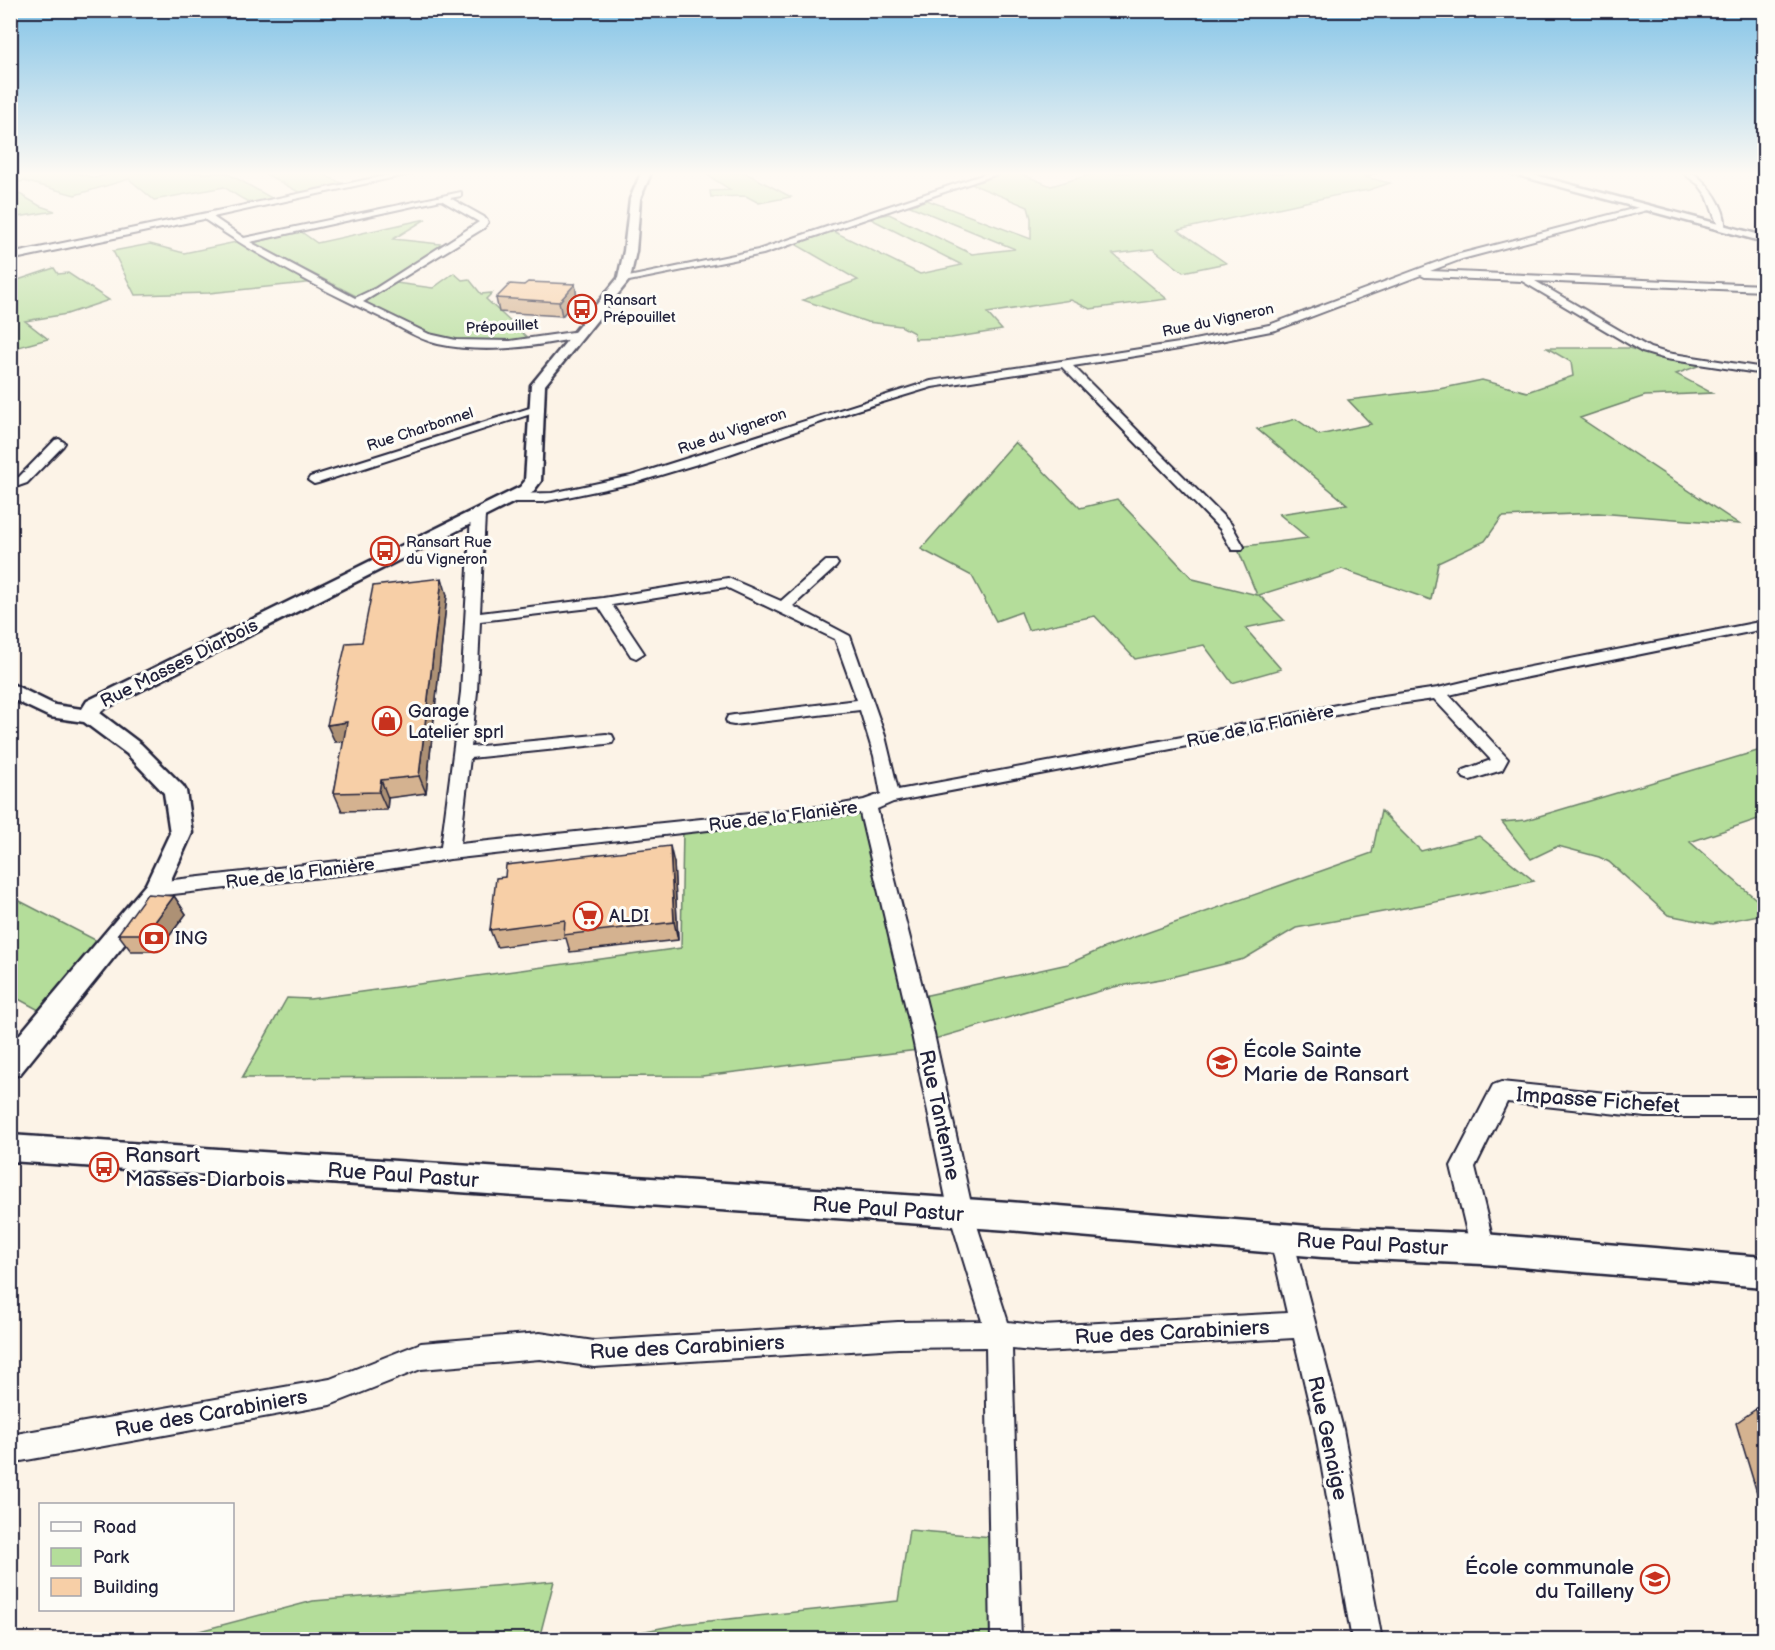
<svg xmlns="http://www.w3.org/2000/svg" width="1775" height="1650" font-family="'Balsamiq Sans',sans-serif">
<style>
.green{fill:#b4dd9a;stroke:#6b806a;stroke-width:1.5}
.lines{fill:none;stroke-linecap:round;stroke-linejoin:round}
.minor-casing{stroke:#22223b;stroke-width:4}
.tertiary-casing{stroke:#22223b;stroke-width:5}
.minor{fill:#fdfcf7;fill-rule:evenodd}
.tertiary{fill:#fdfcf7;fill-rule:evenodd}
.wall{fill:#d4b290;stroke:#22223b;stroke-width:1.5}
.shaded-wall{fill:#ad9175;stroke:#22223b;stroke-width:1.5}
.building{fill:#f7cfa7;stroke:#22223b;stroke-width:1.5}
.labels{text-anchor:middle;stroke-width:6;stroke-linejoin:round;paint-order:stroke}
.far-poi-label{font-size:15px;fill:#22223b;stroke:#fdfcf7;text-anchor:start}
.far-street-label{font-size:15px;fill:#22223b;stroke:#fdfcf7}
.street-label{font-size:18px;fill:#22223b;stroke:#fdfcf7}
.poi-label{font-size:18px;fill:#22223b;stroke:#fdfcf7;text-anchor:start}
.near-poi-label{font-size:21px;fill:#22223b;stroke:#fdfcf7;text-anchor:start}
.near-street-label{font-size:21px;fill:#22223b;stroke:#fdfcf7}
</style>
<rect width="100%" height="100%" fill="#fcf3e7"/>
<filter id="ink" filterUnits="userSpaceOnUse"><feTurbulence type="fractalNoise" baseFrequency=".0167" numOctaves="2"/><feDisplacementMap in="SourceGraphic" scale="12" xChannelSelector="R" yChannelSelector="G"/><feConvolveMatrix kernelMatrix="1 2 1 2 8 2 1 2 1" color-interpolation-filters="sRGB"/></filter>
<g filter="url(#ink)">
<path class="green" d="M 10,173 L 77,173 L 95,178 L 114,173 L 227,173 L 277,201 C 248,206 248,203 224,187 L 154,200 L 129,179 L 75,195 L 24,181 L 11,184 Z
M 264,173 L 321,173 L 343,184 L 302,194 Z
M 704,173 L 746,173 L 791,197 L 759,203 L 746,196 L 711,197 L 710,191 L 731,190 Z
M 999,173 L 1019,173 L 1051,186 L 1096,173 L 1377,173 L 1365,177 L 1390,183 L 1369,190 L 1333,196 L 1178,230 L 1226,263 L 1183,272 L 1153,249 L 1113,254 L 1167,299 L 1090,309 L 1071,300 L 987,313 L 1002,330 L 951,338 L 915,339 L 914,333 L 901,326 L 867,322 L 803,300 L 858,280 L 797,245 L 796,241 L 831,230 L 920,274 L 962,265 L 869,218 L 889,214 L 972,254 L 1015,249 L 910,206 L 927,200 L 1031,239 L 1031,218 L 1028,207 L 969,183 Z
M 11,189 L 40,206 L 55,211 L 11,218 Z
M 426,219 L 393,239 L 450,245 L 375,292 L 356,296 L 253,243 L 300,231 L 317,243 Z
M 241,241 L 316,282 L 209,293 L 135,295 L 113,251 L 150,244 L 184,253 Z
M 54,268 L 58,274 L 68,273 L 109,300 L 67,314 L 25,321 L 48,339 L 11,349 L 11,280 L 15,281 Z
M 454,273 L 462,280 L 469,279 L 481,294 L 492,293 L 486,299 L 531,341 L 467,345 L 430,334 L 363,303 L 396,283 L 433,288 Z
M 1547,348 L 1629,348 L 1667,360 L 1709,362 L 1676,374 L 1712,393 L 1645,396 L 1580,418 L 1739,524 L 1598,513 L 1502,517 L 1485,541 L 1438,563 L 1431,600 L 1342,569 L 1259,595 L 1284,620 L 1245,628 L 1281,669 L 1232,683 L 1204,645 L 1135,659 L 1095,616 L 1028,630 L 1021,612 L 996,621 L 972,576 L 921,549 L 1015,442 L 1080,508 L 1117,499 L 1193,579 L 1257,595 L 1237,547 L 1308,538 L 1279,514 L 1347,504 L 1257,429 L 1296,419 L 1319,435 L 1371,424 L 1348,400 L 1439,389 L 1482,380 L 1527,392 L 1573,376 L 1571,362 Z
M 1764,749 L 1764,817 L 1690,842 L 1764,906 L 1764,914 L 1713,924 L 1668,915 L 1609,862 L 1599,857 L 1558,846 L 1531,859 L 1502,822 L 1526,820 Z
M 868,809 L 914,998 L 1068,964 L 1104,948 L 1372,853 L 1381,811 L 1421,851 L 1479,836 L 1534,881 L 1426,904 L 1296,928 L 1244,959 L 1167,978 L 1114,987 L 924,1042 L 926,1049 L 702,1076 L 242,1078 L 287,998 L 310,999 L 681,948 L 683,828 Z
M 10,896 L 107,946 L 50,1016 L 11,995 Z
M 909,1530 L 1004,1538 L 1006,1639 L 568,1640 L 620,1636 L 681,1624 L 898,1601 Z
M 554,1581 L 539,1639 L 169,1639 L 313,1601 Z"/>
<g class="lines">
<g class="minor-casing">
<path id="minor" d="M 398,173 L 414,173 L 213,217 L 244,238 L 461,192 L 461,196 L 450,198 L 484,217 L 488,222 L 484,228 L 363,302 L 429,334 L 456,340 L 510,341 L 580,331 L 584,332 L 584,336 C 538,347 484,354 438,344 C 417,339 399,326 380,317 C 319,288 259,257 204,219 L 10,260 L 10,254 ZM 441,200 L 479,222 L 376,288 L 355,298 L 250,242 Z
M 988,173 L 1000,173 L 763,254 L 624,282 L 619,279 L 758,250 Z
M 1683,173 L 1693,173 C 1709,184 1727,208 1725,228 L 1718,226 L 1707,196 L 1699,185 Z
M 1648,205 L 1652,207 L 1651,209 L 1462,259 L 1430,271 L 1764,285 L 1764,291 L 1535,281 L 1650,348 L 1667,353 L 1764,368 L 1764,374 L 1666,359 L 1642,352 L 1522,281 L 1425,277 L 1421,275 L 1276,330 L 1179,349 L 1073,366 L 1231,524 L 1244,547 L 1242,550 L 1232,550 L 1220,529 L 1062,367 L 932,387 L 850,412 L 724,456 L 634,483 L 543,502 L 514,502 L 508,498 L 514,494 L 552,493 L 631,476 L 931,381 L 1179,343 L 1269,325 L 1456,255 Z
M 536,406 L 542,409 L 540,411 L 318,483 L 314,484 L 308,480 L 310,477 Z
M 59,439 L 65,443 L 63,446 L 27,483 L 10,489 L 10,480 L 19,477 L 55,440 Z
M 478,511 L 485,515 L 480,613 L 603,598 L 728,578 L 781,601 L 826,561 L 836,561 L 838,564 L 836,567 L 793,606 L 850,636 L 885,736 L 898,790 L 1187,736 L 1370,698 L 1438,688 L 1509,671 L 1764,621 L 1764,629 L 1509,681 L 1449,695 L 1508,759 L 1502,770 L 1470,780 L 1464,778 L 1461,774 L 1464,770 L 1491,760 L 1434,699 L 1370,708 L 1187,746 L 893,802 L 877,809 L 932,1025 L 973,1213 L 1008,1322 L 1042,1326 L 1287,1313 L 1270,1239 L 1273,1231 L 1282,1227 L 1291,1231 L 1343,1429 L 1382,1640 L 1352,1640 L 1315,1429 L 1294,1338 L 1042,1352 L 1012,1349 L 1021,1640 L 991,1640 L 986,1347 L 898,1348 L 594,1367 L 540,1359 L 421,1369 L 330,1405 L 10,1463 L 10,1435 L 330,1379 L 421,1343 L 540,1333 L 594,1341 L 898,1322 L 982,1321 L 949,1213 L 910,1025 L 860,813 L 450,859 L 382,870 L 156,896 L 149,894 L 146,889 L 149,884 L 156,882 L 382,856 L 441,847 L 461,692 L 471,515 ZM 726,587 L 835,639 L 857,700 L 734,715 L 728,716 L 726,720 L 728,724 L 734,725 L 860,710 L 874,756 L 881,794 L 864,800 L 837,805 L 460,844 L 470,758 L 606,744 L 612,743 L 614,739 L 612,735 L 606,734 L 471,747 L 477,692 L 480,621 L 599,607 L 631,656 L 636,658 L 644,653 L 612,605 Z
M 1501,1082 L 1645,1097 L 1764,1097 L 1764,1117 L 1645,1117 L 1507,1102 L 1475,1167 L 1495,1249 L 1492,1257 L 1483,1261 L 1474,1257 L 1471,1249 L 1451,1166 L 1493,1085 Z"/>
</g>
<g class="tertiary-casing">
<path id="tertiary" d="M 641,173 L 651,173 L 640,199 L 636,251 L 630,279 L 545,385 L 541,481 L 532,493 L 102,710 L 100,713 L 141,744 L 183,786 L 186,791 L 192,833 L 164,895 L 20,1074 L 10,1077 L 10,1046 L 146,884 L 170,833 L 164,793 L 127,754 L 84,722 L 50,717 L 10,698 L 10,683 L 55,705 L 82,709 L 87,701 L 520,487 L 525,481 L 531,385 L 618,278 L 624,251 L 630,199 Z
M 1510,173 L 1527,173 L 1764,236 L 1764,242 Z
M 10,1135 L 1009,1202 L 1322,1227 L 1483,1234 L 1764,1257 L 1764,1287 L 1483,1264 L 1322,1257 L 1009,1230 L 10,1161 Z"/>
</g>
<use href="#minor" class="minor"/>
<use href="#tertiary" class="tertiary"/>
</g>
<path class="wall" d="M 575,284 L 577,298 L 562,316 L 499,312 L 496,298 L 524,285 Z
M 447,595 L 426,793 L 388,798 L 387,810 L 342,811 L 334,793 L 344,741 L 335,742 L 362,642 Z
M 674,863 L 678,940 L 570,952 L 566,938 L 497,947 L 490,930 L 505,877 Z
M 174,896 L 186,914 L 158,951 L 131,951 L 118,934 Z
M 1756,1409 L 1764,1411 L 1764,1516 L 1736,1423 Z"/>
<path class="shaded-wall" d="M 575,284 L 577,298 L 562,316 L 559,302 Z
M 442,578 L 447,595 L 426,793 L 419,776 Z
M 347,722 L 355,740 L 335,742 L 327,725 Z
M 381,780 L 388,798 L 387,810 L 379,792 Z
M 670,846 L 674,863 L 678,940 L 674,922 Z
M 174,896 L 186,914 L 158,951 L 146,934 Z"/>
<path class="building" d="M 528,282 L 575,284 L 559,302 L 496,298 L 510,284 L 524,285 Z
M 442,578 L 419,776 L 381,780 L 379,792 L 334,793 L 347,722 L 327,725 L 346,643 L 362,642 L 373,586 Z
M 670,846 L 674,922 L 564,935 L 565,920 L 490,930 L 496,878 L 505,877 L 506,865 Z
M 147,894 L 174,896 L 146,934 L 118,934 Z
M 1756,1409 L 1764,1411 L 1764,1436 Z"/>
</g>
<linearGradient id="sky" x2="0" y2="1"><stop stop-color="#82c3e7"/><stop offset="0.43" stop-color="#fefaf4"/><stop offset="1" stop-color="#fefaf4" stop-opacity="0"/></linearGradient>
<rect width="1775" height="404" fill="url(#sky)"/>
<defs>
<g id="bus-ring" transform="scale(1.5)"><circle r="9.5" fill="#fdfcf7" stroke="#c8321e" stroke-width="1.5"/><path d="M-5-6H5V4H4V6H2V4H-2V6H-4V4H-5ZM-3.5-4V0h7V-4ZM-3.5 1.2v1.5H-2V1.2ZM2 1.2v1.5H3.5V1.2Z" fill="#c8321e"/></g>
<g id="shop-ring" transform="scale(1.5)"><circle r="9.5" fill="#fdfcf7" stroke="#c8321e" stroke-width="1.5"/><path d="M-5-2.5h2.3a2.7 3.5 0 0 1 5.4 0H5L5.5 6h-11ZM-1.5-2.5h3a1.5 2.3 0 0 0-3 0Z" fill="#c8321e"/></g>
<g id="supermarket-ring" transform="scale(1.5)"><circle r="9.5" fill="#fdfcf7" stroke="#c8321e" stroke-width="1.5"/><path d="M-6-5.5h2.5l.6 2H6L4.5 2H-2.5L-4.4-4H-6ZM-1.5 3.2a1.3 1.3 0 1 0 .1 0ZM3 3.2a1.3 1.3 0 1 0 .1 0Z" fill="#c8321e"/></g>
<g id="bank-ring" transform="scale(1.5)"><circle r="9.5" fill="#fdfcf7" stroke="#c8321e" stroke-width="1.5"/><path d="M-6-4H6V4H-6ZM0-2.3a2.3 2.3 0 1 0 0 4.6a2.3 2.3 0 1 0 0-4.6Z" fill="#c8321e"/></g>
<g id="school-ring" transform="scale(1.5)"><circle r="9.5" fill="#fdfcf7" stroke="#c8321e" stroke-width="1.5"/><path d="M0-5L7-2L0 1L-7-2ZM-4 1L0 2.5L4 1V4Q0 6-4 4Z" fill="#c8321e"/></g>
</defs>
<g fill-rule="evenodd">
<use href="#bus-ring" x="582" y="309"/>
<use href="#bus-ring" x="385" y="551"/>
<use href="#shop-ring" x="387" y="721"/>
<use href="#supermarket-ring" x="588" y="916"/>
<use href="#bank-ring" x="154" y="938"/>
<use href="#school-ring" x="1222" y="1062"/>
<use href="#bus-ring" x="104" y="1167"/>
<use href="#school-ring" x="1655" y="1579"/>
</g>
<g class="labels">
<g class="far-poi-label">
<text x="603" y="305">Ransart<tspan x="603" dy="17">Prépouillet</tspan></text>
<text x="406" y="547">Ransart Rue<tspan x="406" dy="17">du Vigneron</tspan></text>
</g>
<g class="far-street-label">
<text transform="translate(1218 320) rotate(-12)" y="5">Rue du Vigneron</text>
<text transform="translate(502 326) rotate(-3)" y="5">Prépouillet</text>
<text transform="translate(420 429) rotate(-18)" y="5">Rue Charbonnel</text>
<text transform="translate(732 431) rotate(-19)" y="5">Rue du Vigneron</text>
</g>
<g class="street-label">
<text transform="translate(179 663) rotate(-27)" y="6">Rue Masses Diarbois</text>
<text transform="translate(1260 726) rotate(-12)" y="6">Rue de la Flanière</text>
<text transform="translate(783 816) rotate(-7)" y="6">Rue de la Flanière</text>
<text transform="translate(300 873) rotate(-7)" y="6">Rue de la Flanière</text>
</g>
<g class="poi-label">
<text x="408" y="717">Garage<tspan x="408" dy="21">Latelier sprl</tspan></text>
<text x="609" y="922">ALDI</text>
<text x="175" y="944">ING</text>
</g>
<g class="near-poi-label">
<text x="1243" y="1057">École Sainte<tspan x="1243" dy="24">Marie de Ransart</tspan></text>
<text x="125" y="1162">Ransart<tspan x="125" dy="24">Masses-Diarbois</tspan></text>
<text x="1634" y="1574" text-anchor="end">École communale<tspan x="1634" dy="24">du Tailleny</tspan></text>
</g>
<g class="near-street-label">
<text transform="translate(1598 1100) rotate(4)" y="7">Impasse Fichefet</text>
<text transform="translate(940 1115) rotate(78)" y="7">Rue Tantenne</text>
<text transform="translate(403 1175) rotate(4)" y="7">Rue Paul Pastur</text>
<text transform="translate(888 1209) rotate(4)" y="7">Rue Paul Pastur</text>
<text transform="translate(1372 1244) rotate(3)" y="7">Rue Paul Pastur</text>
<text transform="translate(1172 1332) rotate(-3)" y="7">Rue des Carabiniers</text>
<text transform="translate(687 1347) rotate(-3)" y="7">Rue des Carabiniers</text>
<text transform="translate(211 1413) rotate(-10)" y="7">Rue des Carabiniers</text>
<text transform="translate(1328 1438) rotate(78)" y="7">Rue Genaige</text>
</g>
</g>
<rect width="1775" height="1650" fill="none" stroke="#fdfcf7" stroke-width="36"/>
<rect x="18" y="18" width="1739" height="1614" fill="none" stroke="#22223b" stroke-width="2" filter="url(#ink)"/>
<rect x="39" y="1503" width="195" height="108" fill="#fdfcf7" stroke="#a5a5ac" stroke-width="1.5"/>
<rect x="51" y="1522" width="30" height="9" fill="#fdfcf7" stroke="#a5a5ac" stroke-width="1.5"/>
<text x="93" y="1533" font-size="18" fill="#22223b">Road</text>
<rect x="51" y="1548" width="30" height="18" fill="#b4dd9a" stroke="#a5a5ac" stroke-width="1.5"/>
<text x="93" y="1563" font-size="18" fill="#22223b">Park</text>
<rect x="51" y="1578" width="30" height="18" fill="#f7cfa7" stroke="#a5a5ac" stroke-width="1.5"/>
<text x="93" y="1593" font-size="18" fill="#22223b">Building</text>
</svg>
